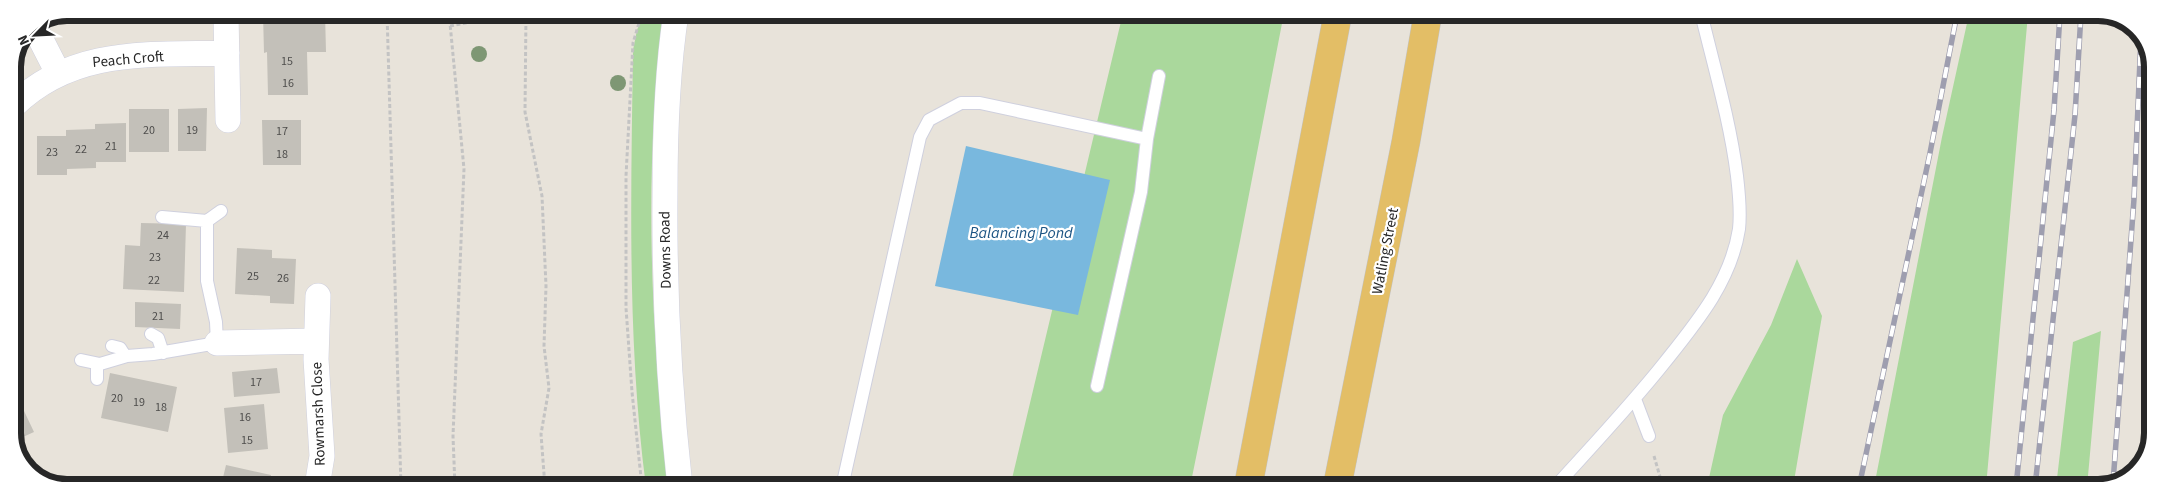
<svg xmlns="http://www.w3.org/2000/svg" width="2165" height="500" font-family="'Source Sans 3',sans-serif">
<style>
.green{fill:#aad89c}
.water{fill:#79b8de}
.building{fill:#c3c0b9}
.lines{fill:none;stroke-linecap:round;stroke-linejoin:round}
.service-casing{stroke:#cfd0de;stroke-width:14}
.minor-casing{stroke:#cfd0de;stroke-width:26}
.trunk-casing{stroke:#c3c3c3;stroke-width:29}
.path{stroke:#c3c3c3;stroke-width:3;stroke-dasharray:4 2.5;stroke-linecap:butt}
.service{stroke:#fff;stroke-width:12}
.minor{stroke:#fff;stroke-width:25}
.trunk{stroke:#e3be66;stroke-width:28}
.rail-casing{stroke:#9e9eaf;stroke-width:5.5}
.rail{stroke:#fff;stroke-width:4;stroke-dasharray:11;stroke-linecap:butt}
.tree{fill:#7e9774}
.labels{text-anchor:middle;stroke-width:4.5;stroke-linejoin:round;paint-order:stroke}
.number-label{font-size:12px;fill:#4e4d4c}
.street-label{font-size:15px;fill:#272727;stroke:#fff}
.water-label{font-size:16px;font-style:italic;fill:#1d5584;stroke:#fff}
.rim{fill:none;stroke:#272727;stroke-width:6}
</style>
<rect width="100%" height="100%" fill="#e8e3da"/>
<path class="green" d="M 644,13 L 665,13 C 642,169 651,330 669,487 L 646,487 C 627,341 631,196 633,50 L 637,30 Z
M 1123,13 L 1284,13 L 1240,241 L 1190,487 L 1010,487 Z
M 1969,14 L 2028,14 L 1986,487 L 1874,487 L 1942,137 Z
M 1797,259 L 1822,316 L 1793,487 L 1707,487 L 1723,415 L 1771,325 Z
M 2101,331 L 2087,487 L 2056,487 L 2073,342 Z"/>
<path class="water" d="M 966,146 L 1110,180 L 1078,315 L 935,286 Z"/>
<path class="building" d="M 69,13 L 92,13 L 75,22 Z
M 263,13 L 325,13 L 326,52 L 307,52 L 308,95 L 268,95 L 267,52 L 264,53 Z
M 207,108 L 206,151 L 178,151 L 178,109 Z
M 129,109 L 169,109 L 169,152 L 129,152 Z
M 262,120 L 301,120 L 301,165 L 263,165 Z
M 126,123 L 126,162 L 96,162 L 96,168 L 67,169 L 67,175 L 37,175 L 37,136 L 66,136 L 66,130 L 95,129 L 95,124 Z
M 141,223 L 186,224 L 184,292 L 123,289 L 125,245 L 140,246 Z
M 13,230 L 18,230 L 22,267 L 13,267 Z
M 237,248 L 272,250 L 272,258 L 296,259 L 294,304 L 270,303 L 270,296 L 235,294 Z
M 135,302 L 181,304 L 180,329 L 135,327 Z
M 277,368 L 280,393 L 234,397 L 232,372 Z
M 110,373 L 177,387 L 168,432 L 101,418 Z
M 16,394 L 34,432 L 14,441 L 13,396 Z
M 264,404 L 268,449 L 228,453 L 224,408 Z
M 226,465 L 271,475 L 268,487 L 221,486 Z"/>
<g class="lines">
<g class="service-casing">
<path id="service" d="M 207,221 L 221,211
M 151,334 L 158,338 L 163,353
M 112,346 L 120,348 L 125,356
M 81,360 L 100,364 L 127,356 L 153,354 L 217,343 L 216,322 L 207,281 L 207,221 L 162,217
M 97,379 L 97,364
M 1097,386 L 1141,192 L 1147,139 L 1159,76
M 1635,399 L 1649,436
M 842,487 L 920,137 L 929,120 L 961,103 L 980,103 L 1147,139
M 1555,487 C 1592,446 1630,406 1665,362 C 1697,322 1731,281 1739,229 C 1741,211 1739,193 1737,176 C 1730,121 1714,67 1701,13"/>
</g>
<g class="minor-casing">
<path id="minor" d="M 226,13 L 228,120
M 676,13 C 667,72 665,131 665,191 C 664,290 669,388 680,487
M 34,26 L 58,73
M 13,106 C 73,47 149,55 227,53
M 217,343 L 316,341
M 317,487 L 322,456 L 316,359 L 318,296"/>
</g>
<g class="trunk-casing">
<path id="trunk" d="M 1248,487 L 1338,13
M 1337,487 L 1406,141 L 1428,13"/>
</g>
<path class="path" d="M 387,13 L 401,487
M 449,13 L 464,169 L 453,436 L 455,487
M 526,13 L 525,112 L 542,196 L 546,286 L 544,346 L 549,388 L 541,434 L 545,487
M 450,26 L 516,13
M 1654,456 L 1663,487
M 642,487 L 632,392 L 626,308 L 626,176 L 633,43 L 642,13"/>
<use href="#service" class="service"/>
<use href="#minor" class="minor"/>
<use href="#trunk" class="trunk"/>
<g class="rail-casing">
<path id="rail" d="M 2113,483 L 2134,199 L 2141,36
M 1859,487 L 1930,153 L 1957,14
M 2016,487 L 2054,110 L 2060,14
M 2035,487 L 2075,115 L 2081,14"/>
</g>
<use href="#rail" class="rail"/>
</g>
<g class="tree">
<circle cx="479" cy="54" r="8"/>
<circle cx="618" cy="83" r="8"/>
</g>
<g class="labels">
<g class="number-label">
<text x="287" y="65">15</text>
<text x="288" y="87">16</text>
<text x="149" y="134">20</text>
<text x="192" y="134">19</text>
<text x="282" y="135">17</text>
<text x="111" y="150">21</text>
<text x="81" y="153">22</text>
<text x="52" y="156">23</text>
<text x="282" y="158">18</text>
<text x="163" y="239">24</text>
<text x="155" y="261">23</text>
<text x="253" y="280">25</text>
<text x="283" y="282">26</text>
<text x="154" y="284">22</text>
<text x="158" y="320">21</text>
<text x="256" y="386">17</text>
<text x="117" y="402">20</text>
<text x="139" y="406">19</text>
<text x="161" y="411">18</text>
<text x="245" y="421">16</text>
<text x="247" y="444">15</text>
</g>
<g class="street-label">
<text transform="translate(128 59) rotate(-5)" y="5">Peach Croft</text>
<text transform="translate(665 250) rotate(-91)" y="5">Downs Road</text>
<text transform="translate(1385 251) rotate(-79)" y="5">Watling Street</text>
<text transform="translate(318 414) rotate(-92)" y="5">Rowmarsh Close</text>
</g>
<g class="water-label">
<text x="1021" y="238">Balancing Pond</text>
</g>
</g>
<path d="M0 0H2165V500H0ZM67 21H2098A46 46 0 0 1 2144 67V433A46 46 0 0 1 2098 479H67A46 46 0 0 1 21 433V67A46 46 0 0 1 67 21Z" fill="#fff" fill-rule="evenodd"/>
<path class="rim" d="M67 21H2098A46 46 0 0 1 2144 67V433A46 46 0 0 1 2098 479H67A46 46 0 0 1 21 433V67A46 46 0 0 1 67 21Z"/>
<g transform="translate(35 35) rotate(246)" stroke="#ffffff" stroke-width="4" paint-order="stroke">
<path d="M0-4L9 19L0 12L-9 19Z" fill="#272727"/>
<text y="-8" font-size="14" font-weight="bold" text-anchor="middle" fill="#272727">N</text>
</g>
</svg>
